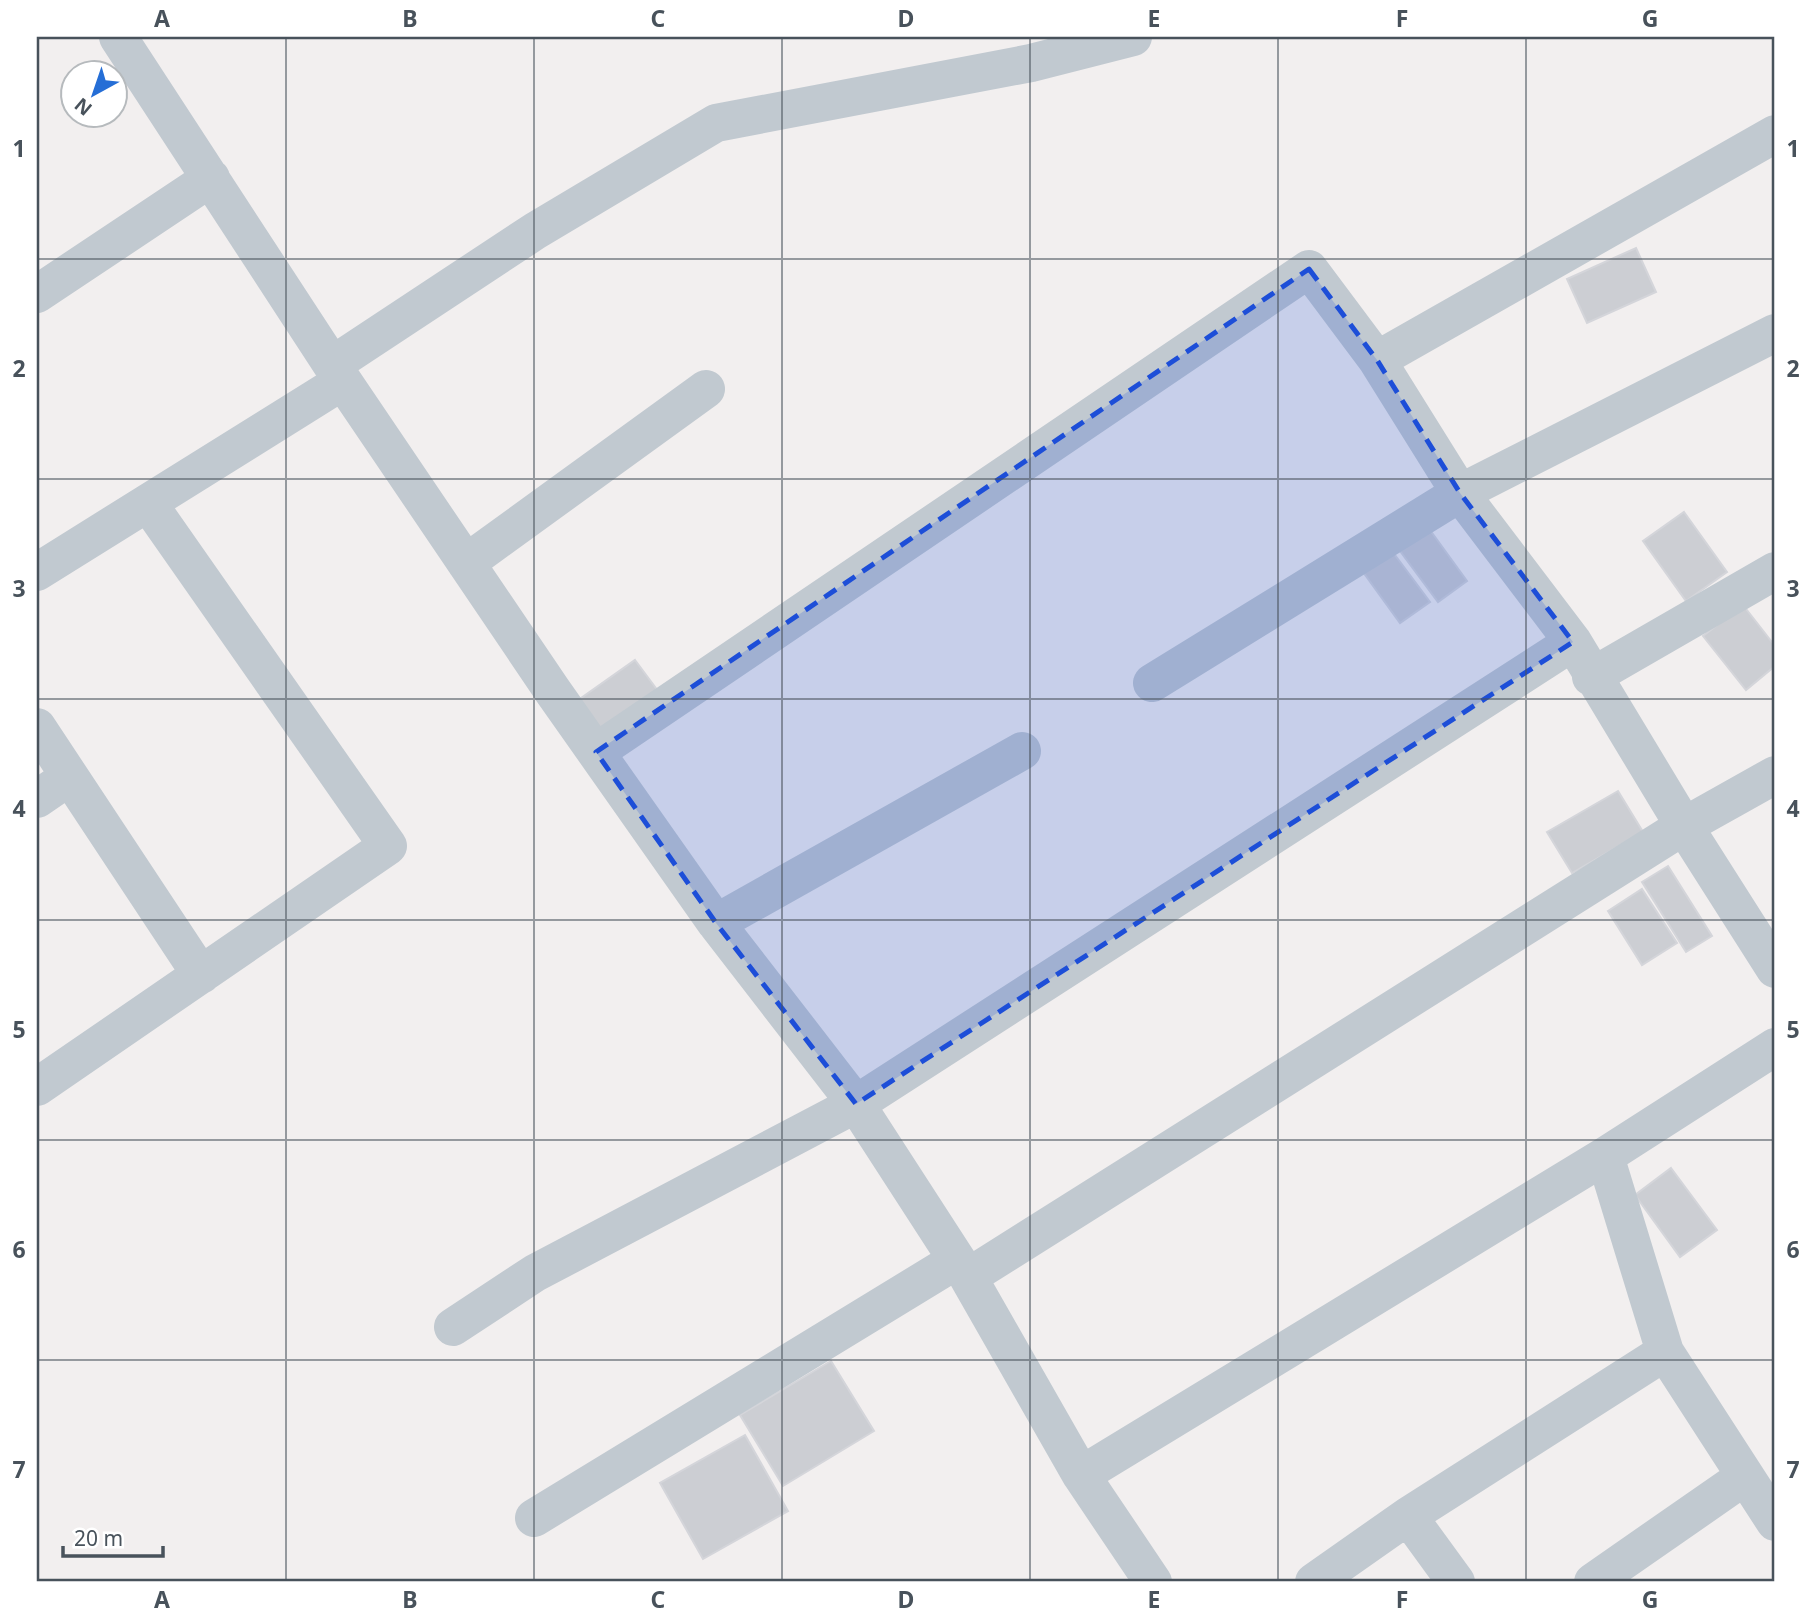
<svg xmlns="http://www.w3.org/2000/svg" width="1812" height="1619" font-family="'Noto Sans',sans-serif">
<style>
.building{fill:#ccced3;stroke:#d4d5da;stroke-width:2}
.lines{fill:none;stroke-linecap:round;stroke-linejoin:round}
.minor{stroke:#c1c9d0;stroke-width:38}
.marked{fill:#1d4ed8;fill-opacity:0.2;stroke:#1d4ed8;stroke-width:5;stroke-dasharray:14 9;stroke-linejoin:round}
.grid{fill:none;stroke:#48525b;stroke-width:2;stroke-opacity:0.55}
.neatline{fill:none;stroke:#48525b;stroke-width:2.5}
.grid-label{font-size:23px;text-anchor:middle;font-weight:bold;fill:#48525b}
</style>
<rect width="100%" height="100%" fill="#f2efef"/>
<path class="building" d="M 1636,248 L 1656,292 L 1587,323 L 1567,279 Z
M 1684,512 L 1727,572 L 1686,601 L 1643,541 Z
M 1430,530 L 1467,581 L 1438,602 L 1400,551 Z
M 1392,551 L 1430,602 L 1400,623 L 1363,572 Z
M 1743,605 L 1775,646 L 1775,666 L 1746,690 L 1703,636 Z
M 635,660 L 661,695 L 600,739 L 574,703 Z
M 1618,791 L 1643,832 L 1572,873 L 1547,832 Z
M 1668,866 L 1712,936 L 1686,952 L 1642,882 Z
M 1642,889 L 1677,943 L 1642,965 L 1608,911 Z
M 1671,1168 L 1717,1230 L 1680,1257 L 1635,1195 Z
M 831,1361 L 874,1431 L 783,1486 L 740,1415 Z
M 745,1435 L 788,1511 L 703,1559 L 660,1483 Z"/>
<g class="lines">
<path class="minor" d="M 118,37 L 332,365 L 552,690 L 716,923 L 856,1104 L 968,1277 L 1081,1475 L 1153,1582
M 37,294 L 211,178
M 1377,360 L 1775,134
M 332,365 L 535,231 L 716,123 L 1031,63 L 1133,37
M 466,563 L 706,389
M 37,572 L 343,381
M 1591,677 L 1775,571
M 1152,683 L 1460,493 L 1775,333
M 37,727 L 201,975
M 596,752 L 1309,269 L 1377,360 L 1460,493 L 1573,642 L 1684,826 L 1775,969
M 37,799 L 69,777
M 716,923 L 1022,751
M 37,1087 L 388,846 L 148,503
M 1605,1156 L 1665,1352 L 1775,1522
M 968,1277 L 1684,826 L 1775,775
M 453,1327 L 535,1273 L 856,1104 L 1573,642
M 1081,1475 L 1605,1156 L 1775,1047
M 1408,1516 L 1456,1582
M 534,1518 L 957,1260
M 1314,1582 L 1408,1516 L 1665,1352
M 1593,1582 L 1744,1477"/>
</g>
<path class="marked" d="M 1309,269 L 1377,360 L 1460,493 L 1573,642 L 856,1104 L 716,923 L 596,752 Z"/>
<path class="grid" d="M 286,37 L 286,1582M 534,37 L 534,1582M 782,37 L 782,1582M 1030,37 L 1030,1582M 1278,37 L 1278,1582M 1526,37 L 1526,1582M 37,259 L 1775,259M 37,479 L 1775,479M 37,699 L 1775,699M 37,920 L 1775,920M 37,1140 L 1775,1140M 37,1360 L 1775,1360"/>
<rect width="1812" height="1619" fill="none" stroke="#ffffff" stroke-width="77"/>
<g transform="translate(94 94) rotate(220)"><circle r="33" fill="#ffffff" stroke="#b6babd" stroke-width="2"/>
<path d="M0-5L12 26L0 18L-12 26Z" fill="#256ed6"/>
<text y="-10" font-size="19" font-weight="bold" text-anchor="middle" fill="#48525b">N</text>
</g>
<path d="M63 1546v10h100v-10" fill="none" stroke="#48525b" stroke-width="3.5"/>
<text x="74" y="1546" font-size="21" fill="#48525b" stroke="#ffffff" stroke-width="5" paint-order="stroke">20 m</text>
<rect x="38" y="38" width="1735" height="1542" class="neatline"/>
<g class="grid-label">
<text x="162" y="27">A</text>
<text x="410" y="27">B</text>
<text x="658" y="27">C</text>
<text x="906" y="27">D</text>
<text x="1154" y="27">E</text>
<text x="1402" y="27">F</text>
<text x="1650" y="27">G</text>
<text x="19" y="157">1</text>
<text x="1793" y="157">1</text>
<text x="19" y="377">2</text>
<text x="1793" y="377">2</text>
<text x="19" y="597">3</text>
<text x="1793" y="597">3</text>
<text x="19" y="817">4</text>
<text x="1793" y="817">4</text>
<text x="19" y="1038">5</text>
<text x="1793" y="1038">5</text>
<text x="19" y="1258">6</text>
<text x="1793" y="1258">6</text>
<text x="19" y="1478">7</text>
<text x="1793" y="1478">7</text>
<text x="162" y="1608">A</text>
<text x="410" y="1608">B</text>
<text x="658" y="1608">C</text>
<text x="906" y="1608">D</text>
<text x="1154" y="1608">E</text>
<text x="1402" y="1608">F</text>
<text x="1650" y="1608">G</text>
</g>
</svg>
